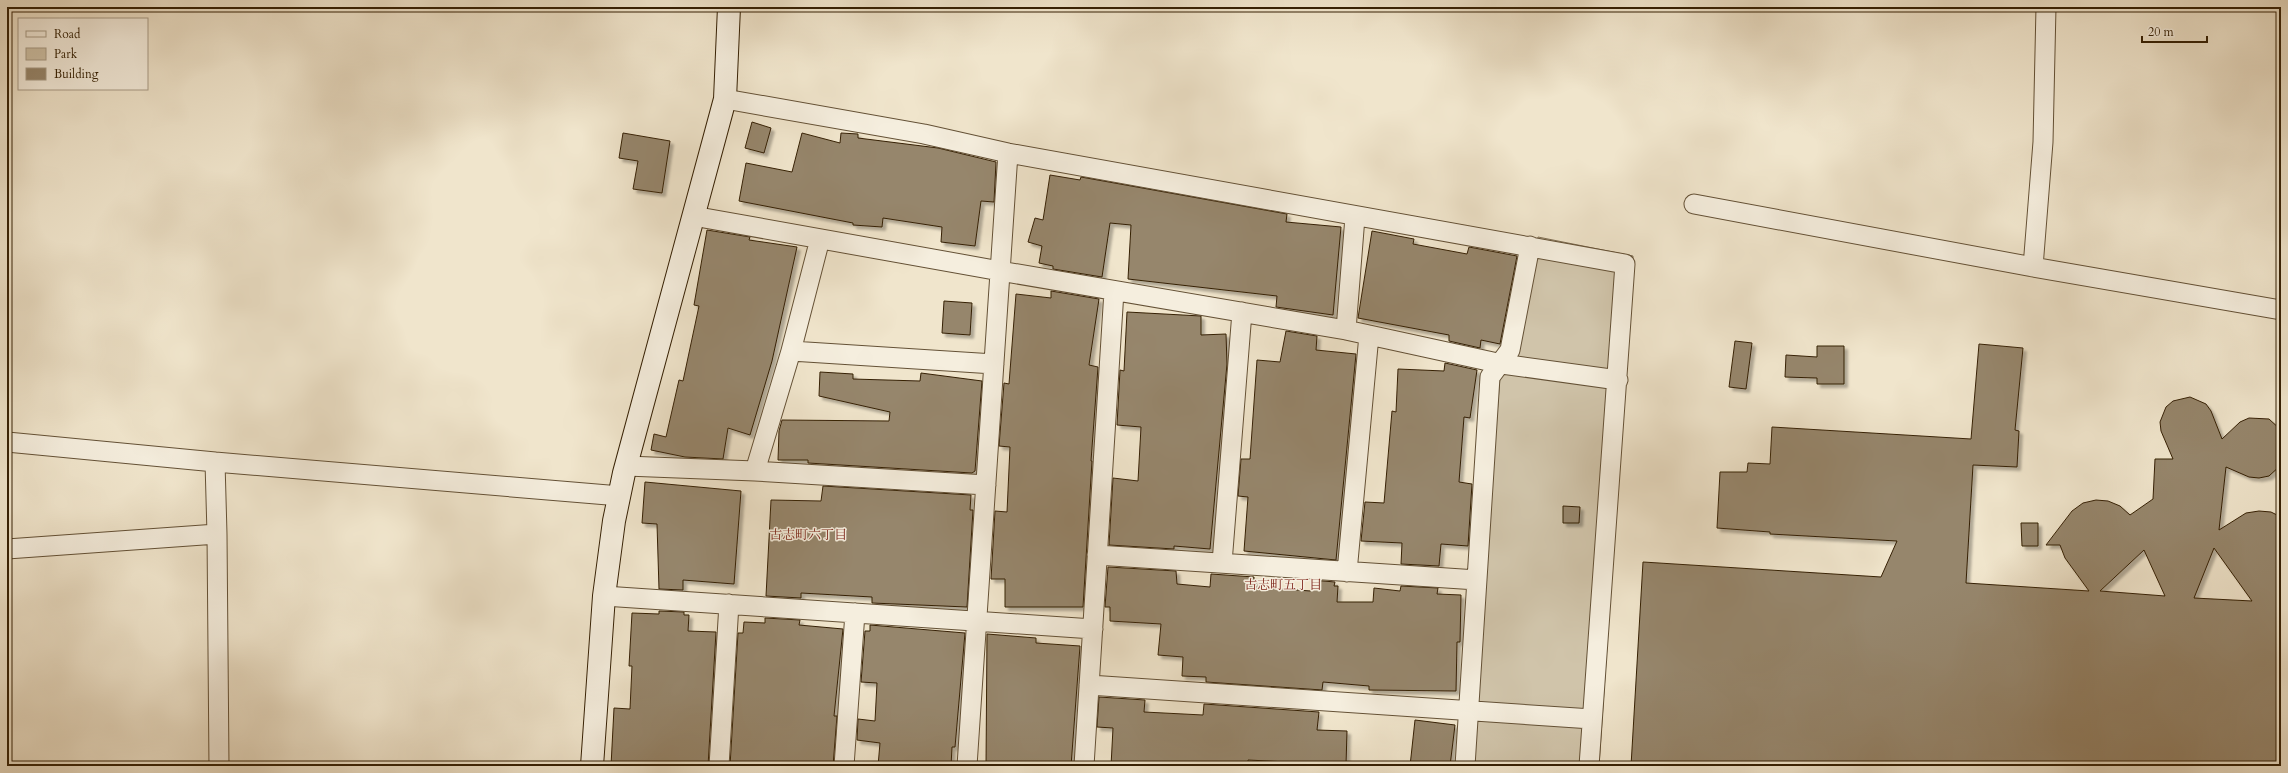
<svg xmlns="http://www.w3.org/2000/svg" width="2288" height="773" font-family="Cardo,'Noto Serif JP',serif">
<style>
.green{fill:#d0c4aa;stroke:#827257}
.building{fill:#96866c;stroke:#352004;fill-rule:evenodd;filter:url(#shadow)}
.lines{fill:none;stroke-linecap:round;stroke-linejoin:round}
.street-casing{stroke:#645136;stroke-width:21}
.secondary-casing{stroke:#352004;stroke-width:24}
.street{stroke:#f5eede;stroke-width:19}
.secondary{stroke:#f5eede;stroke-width:22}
.labels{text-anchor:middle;stroke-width:3;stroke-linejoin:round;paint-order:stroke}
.neighbourhood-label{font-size:13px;fill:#7a1f14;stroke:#f5eede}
</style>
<defs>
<filter id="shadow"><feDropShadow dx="3.5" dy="3.5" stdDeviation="1" flood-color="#0004"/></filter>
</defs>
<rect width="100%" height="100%" fill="#f0e5cc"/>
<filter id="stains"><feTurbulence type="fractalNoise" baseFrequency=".005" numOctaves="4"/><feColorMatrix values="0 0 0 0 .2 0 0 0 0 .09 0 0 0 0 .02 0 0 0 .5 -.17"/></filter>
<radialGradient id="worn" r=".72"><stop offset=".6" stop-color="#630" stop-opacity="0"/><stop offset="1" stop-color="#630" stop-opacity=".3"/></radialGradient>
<path class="green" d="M 1538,237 L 1633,256 L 1599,766 L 1469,766 L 1500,377 L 1515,354 Z"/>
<path class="building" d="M 752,122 L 771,128 L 764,153 L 745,148 Z
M 623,133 L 670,141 L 662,193 L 633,189 L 638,161 L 619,158 Z
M 802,133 L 840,143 L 841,133 L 858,134 L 858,138 L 938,148 L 996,162 L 994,202 L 981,201 L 975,246 L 941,242 L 942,227 L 883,218 L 882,227 L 853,225 L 853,223 L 739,201 L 746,163 L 792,172 Z
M 1050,175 L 1080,180 L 1081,177 L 1287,214 L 1286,222 L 1341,227 L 1333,315 L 1276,307 L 1277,296 L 1128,279 L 1131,225 L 1110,223 L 1102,277 L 1053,269 L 1053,266 L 1039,263 L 1042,246 L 1028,242 L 1035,218 L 1043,220 Z
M 707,230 L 750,237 L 749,240 L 797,247 L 772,361 L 750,435 L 728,428 L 723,459 L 685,457 L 651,450 L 654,434 L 666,437 L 679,380 L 683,381 L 699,306 L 694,305 Z
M 1372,231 L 1414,239 L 1413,244 L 1467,254 L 1469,247 L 1517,256 L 1500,344 L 1481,340 L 1480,348 L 1449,341 L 1449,335 L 1358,318 Z
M 1051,291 L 1099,299 L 1089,365 L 1098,367 L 1091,461 L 1092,461 L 1083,607 L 1005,607 L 1005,579 L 991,579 L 995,511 L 1007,512 L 1010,447 L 999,446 L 1004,383 L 1009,384 L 1016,294 L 1051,298 Z
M 944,301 L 972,303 L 970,335 L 942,333 Z
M 1127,312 L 1201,316 L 1201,335 L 1226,334 L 1227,364 L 1210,549 L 1174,546 L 1174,549 L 1109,545 L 1113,478 L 1138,481 L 1141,427 L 1117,425 L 1120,370 L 1124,371 Z
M 1286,331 L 1317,336 L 1316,350 L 1356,354 L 1336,560 L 1244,551 L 1248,497 L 1238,496 L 1241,459 L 1250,459 L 1257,360 L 1280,362 Z
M 1735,341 L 1752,343 L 1746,389 L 1729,387 Z
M 1979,344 L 2023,348 L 2015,430 L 2019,431 L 2017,467 L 1973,465 L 1966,583 L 2089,591 L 2065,558 L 2060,545 L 2046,545 L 2072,511 L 2083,503 L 2096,500 L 2108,501 L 2120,506 L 2130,515 L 2153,499 L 2155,459 L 2173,459 L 2161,431 L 2160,422 L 2166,407 L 2173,401 L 2190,397 L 2206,404 L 2211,411 L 2222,439 L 2240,422 L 2249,418 L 2269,419 L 2281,430 L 2281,465 L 2269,476 L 2259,478 L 2249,477 L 2226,467 L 2219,530 L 2246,513 L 2259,511 L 2271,512 L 2281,517 L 2281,766 L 1631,766 L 1643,562 L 1881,577 L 1897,541 L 1770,534 L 1770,532 L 1717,528 L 1720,472 L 1747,472 L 1748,463 L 1770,464 L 1772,427 L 1971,439 ZM 2214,548 L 2252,601 L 2194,598 ZM 2144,550 L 2165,596 L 2100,591 Z
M 1817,346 L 1844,346 L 1844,384 L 1817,384 L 1817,378 L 1785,377 L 1786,355 L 1817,357 Z
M 1445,363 L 1477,370 L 1470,418 L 1464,417 L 1459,482 L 1472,484 L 1468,546 L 1441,544 L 1439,566 L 1401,564 L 1402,543 L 1361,541 L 1365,502 L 1384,503 L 1392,411 L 1396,412 L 1398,369 L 1444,371 Z
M 820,372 L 853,374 L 853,379 L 920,381 L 921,373 L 982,381 L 975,471 L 972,473 L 808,463 L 808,460 L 778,460 L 779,431 L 782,420 L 889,421 L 890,412 L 819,396 Z
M 645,482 L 741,491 L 734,584 L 683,580 L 683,590 L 659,589 L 657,524 L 642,523 Z
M 823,486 L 971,495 L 970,510 L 973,510 L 967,607 L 872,603 L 872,597 L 801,593 L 801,598 L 766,596 L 771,500 L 821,501 Z
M 1563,506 L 1580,507 L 1579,523 L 1563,523 Z
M 2021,523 L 2038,523 L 2038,546 L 2022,546 Z
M 1108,567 L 1176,571 L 1177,584 L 1210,587 L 1211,574 L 1254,577 L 1254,587 L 1311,591 L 1312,580 L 1335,582 L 1334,586 L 1338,586 L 1337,602 L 1373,602 L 1374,588 L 1400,591 L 1401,586 L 1438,588 L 1437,594 L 1461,595 L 1460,642 L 1457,642 L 1456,691 L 1369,690 L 1369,686 L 1323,682 L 1322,690 L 1206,682 L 1206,677 L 1182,676 L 1183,657 L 1158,655 L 1161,624 L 1110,621 L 1110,607 L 1105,607 Z
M 659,611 L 684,612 L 684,615 L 689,615 L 688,631 L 716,632 L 708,766 L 611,766 L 614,708 L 630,709 L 632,666 L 629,666 L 632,613 L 659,614 Z
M 765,618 L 800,620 L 799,625 L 843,629 L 834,716 L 837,716 L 833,766 L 730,766 L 738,633 L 743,633 L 744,622 L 765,623 Z
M 870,625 L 965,633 L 955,747 L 952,747 L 951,766 L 878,766 L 880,743 L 857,740 L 858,719 L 875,721 L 877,683 L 861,682 L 865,631 L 870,631 Z
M 987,634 L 1036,638 L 1036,643 L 1080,646 L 1071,766 L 986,766 Z
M 1099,697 L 1145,700 L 1144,712 L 1203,715 L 1204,704 L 1319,712 L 1317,730 L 1347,731 L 1346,765 L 1248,760 L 1248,766 L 1111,766 L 1113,728 L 1097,727 Z
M 1415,720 L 1455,725 L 1450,766 L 1410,766 Z"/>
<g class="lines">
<g class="street-casing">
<path id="street" d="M 725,99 L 924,134 L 1008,153 L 1625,264 L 1589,766
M 1694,204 L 2033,267 L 2281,310
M 693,216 L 1000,271 L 1346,330 L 1355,217
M 820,239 L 791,351 L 994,364
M 2033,267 L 2043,142 L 2046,7
M 1346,330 L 1502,364 L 1618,380
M 791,351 L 755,471 L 986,485
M 7,442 L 215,462 L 217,534 L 7,549
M 215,462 L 620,496
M 626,466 L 755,471
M 217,534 L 219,766
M 1097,555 L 1477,580
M 1222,563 L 1242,312
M 1347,572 L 1369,335
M 604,596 L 1093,629
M 1089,685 L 1592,719
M 719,766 L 729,604
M 844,766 L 855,613
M 967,766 L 1008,153
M 1084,766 L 1114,291
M 1465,766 L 1490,377 L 1510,350 L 1530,246"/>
</g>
<g class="secondary-casing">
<path id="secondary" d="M 592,766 L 604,596 L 614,521 L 624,473 L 725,99 L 729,7"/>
</g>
<use href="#street" class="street"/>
<use href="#secondary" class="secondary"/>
</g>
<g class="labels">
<g class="neighbourhood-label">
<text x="808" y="539">古志町六丁目</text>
<text x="1283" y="589">古志町五丁目</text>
</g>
</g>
<rect width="2288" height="773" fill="none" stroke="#f0e5cc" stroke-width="24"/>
<rect x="8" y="8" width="2272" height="757" fill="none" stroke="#352004" stroke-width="2"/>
<rect x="12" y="12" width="2264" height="749" fill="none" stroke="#352004"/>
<rect x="18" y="18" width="130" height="72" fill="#f5eede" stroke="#a89c87"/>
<rect x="26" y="31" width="20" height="6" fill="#f5eede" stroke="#a89c87"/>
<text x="54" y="38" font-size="12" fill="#352004">Road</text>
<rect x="26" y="48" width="20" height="12" fill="#d0c4aa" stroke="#a89c87"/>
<text x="54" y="58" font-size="12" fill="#352004">Park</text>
<rect x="26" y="68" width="20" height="12" fill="#96866c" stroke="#a89c87"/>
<text x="54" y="78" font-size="12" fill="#352004">Building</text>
<path d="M2142 36v6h65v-6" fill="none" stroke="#352004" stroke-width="2"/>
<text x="2148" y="36" font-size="12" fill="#352004" stroke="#f5eede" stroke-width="3" paint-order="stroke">20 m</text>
<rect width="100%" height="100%" filter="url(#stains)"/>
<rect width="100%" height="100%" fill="url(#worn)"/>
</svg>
